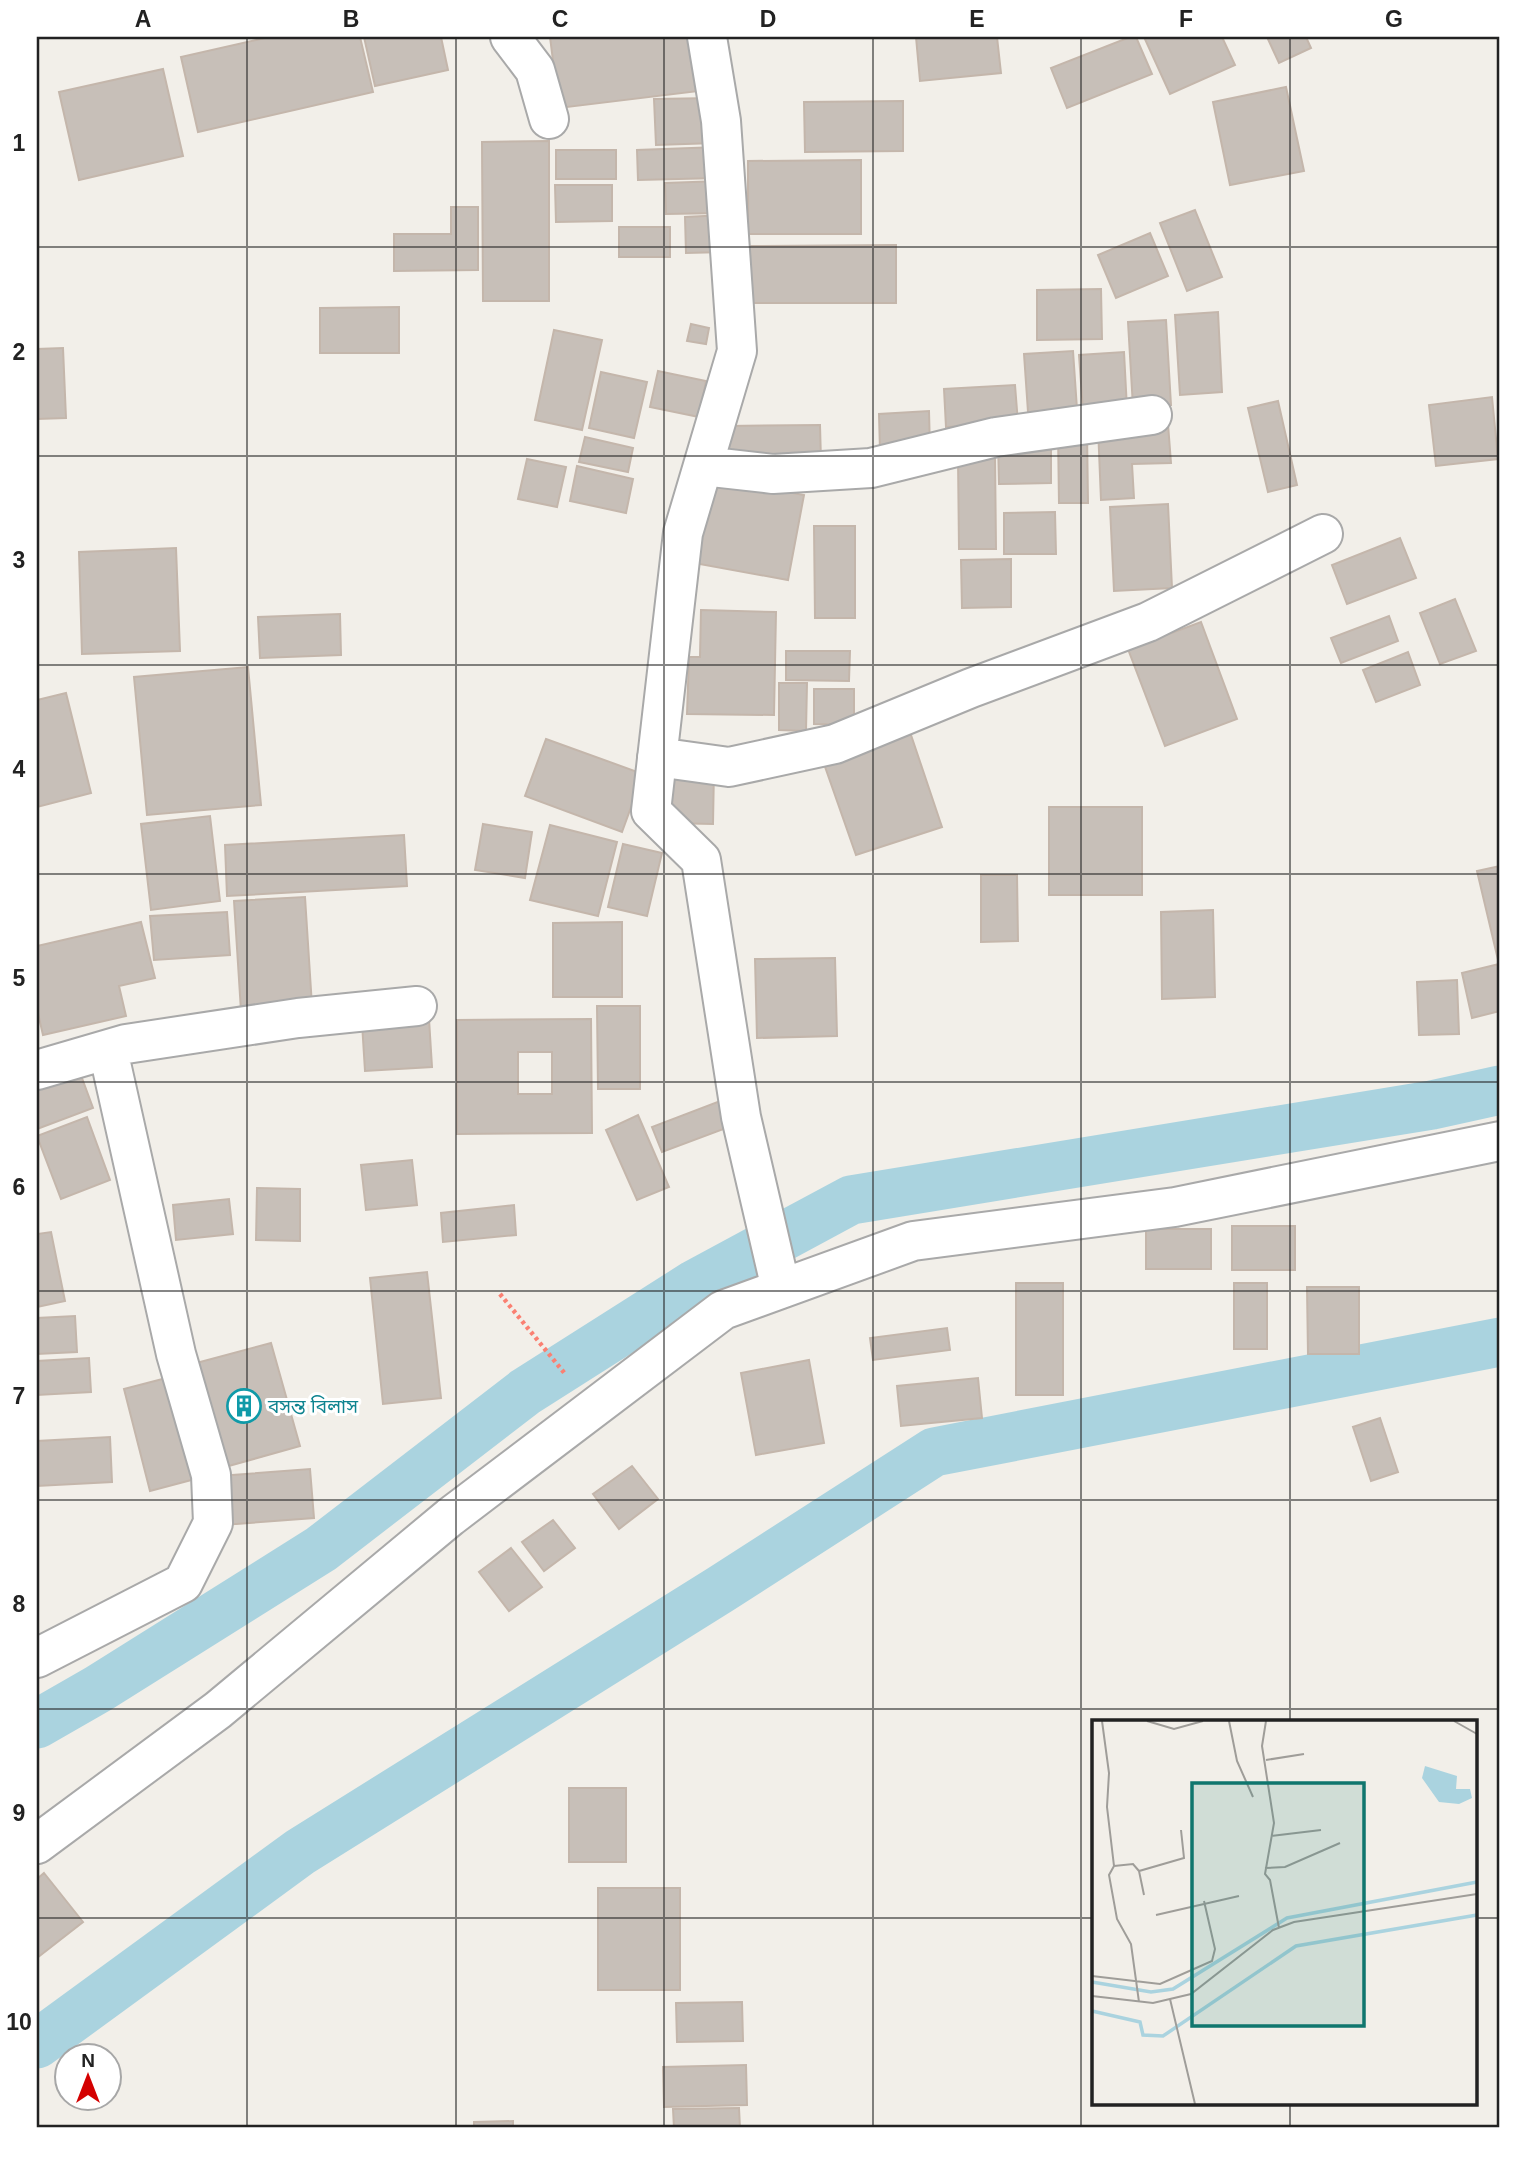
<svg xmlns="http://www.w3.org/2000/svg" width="1537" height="2165" font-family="Helvetica,'Noto Sans Bengali',sans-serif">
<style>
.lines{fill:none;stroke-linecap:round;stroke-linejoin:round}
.canal{stroke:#aad3df;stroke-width:49}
.building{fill:#c7bfb8;stroke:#c4b6ab;stroke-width:2;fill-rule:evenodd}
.minor-casing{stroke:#a9a9a9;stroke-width:42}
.path{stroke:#fa8072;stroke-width:4.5;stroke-dasharray:3.5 3.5;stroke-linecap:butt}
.minor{stroke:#fff;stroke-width:38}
.grid{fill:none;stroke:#222;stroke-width:2;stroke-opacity:0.55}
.labels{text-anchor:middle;stroke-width:6;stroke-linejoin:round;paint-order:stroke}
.culture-label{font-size:19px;fill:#0d838f;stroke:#fff;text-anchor:start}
.inset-river{fill:none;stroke:#aad3df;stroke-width:3.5}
.inset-road{fill:none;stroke:#9f9d99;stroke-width:2}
.view{fill:#0f766e;fill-opacity:0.15;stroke:#0f766e;stroke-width:3.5}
.inset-edge{fill:none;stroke:#222;stroke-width:3.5}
.neatline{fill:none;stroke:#222;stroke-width:2.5}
.grid-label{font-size:23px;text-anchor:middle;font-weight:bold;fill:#222}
</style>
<rect width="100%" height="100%" fill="#f2efe9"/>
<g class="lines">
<path class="canal" d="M 37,1724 L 98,1689 L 321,1549 L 525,1392 L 695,1284 L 851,1200 L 1432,1105 L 1500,1090
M 37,2044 L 300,1852 L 721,1589 L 934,1452 L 1500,1342"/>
</g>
<path class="building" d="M 269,37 L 360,37 L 373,92 L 198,132 L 181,57 Z
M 364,37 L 441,37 L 448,70 L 375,86 Z
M 550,37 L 692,37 L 699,91 L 559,108 Z
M 916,37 L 997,37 L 1001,73 L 920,81 Z
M 1130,37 L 1136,37 L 1152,74 L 1067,108 L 1051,68 Z
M 1144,37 L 1222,37 L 1235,65 L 1170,94 Z
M 1267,37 L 1306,37 L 1311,48 L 1279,63 Z
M 163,69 L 183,156 L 79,180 L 59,92 Z
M 1286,87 L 1304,171 L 1230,185 L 1213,102 Z
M 714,98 L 715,143 L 656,145 L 654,99 Z
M 903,101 L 903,151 L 805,152 L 804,102 Z
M 549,141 L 549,301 L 483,301 L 482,142 Z
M 718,147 L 719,178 L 638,180 L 637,150 Z
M 556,150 L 616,150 L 616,179 L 556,179 Z
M 861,160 L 861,234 L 748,234 L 748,161 Z
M 720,181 L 721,213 L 666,214 L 665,183 Z
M 555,185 L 612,185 L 612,221 L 556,222 Z
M 451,207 L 478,207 L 478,270 L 394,271 L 394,234 L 451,234 Z
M 1195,210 L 1222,277 L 1187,291 L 1160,223 Z
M 724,215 L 725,252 L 686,253 L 685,217 Z
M 619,227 L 670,227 L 670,257 L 619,257 Z
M 1150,233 L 1168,276 L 1116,298 L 1098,255 Z
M 896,245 L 896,303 L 749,303 L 748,246 Z
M 1101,289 L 1102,339 L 1037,340 L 1037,290 Z
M 399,307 L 399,353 L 320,353 L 320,308 Z
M 1218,312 L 1222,392 L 1180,395 L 1175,315 Z
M 1166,320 L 1171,405 L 1133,407 L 1128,322 Z
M 691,324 L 709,328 L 706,344 L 687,341 Z
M 554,330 L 602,340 L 582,430 L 535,420 Z
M 63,348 L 66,418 L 37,419 L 37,349 Z
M 1073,351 L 1077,409 L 1028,412 L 1024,354 Z
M 1124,352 L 1127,409 L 1083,411 L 1079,355 Z
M 658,371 L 706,381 L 699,417 L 650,407 Z
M 601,372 L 647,382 L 634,438 L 589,428 Z
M 1015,385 L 1018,423 L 946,427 L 944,389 Z
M 1492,397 L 1498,459 L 1436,466 L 1429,405 Z
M 1278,401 L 1297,485 L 1268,492 L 1248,408 Z
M 929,411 L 930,449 L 880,451 L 879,414 Z
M 1168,424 L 1171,463 L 1132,464 L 1134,498 L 1101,500 L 1098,427 Z
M 820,425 L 821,461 L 728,463 L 727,426 Z
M 1087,431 L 1088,503 L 1059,503 L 1058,432 Z
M 585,437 L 633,448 L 628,472 L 579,462 Z
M 1051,441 L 1051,483 L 999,484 L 998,442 Z
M 995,456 L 996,549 L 959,549 L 958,457 Z
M 527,459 L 566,467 L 557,507 L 518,499 Z
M 577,466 L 633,479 L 626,513 L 570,501 Z
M 709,478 L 804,495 L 788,580 L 694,563 Z
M 1168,504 L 1172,588 L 1114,591 L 1110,507 Z
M 1055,512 L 1056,554 L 1004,554 L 1004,513 Z
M 814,526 L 855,526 L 855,618 L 815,618 Z
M 1400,538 L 1416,578 L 1347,604 L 1332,565 Z
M 176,548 L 180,651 L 82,654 L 79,552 Z
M 1011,559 L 1011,607 L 962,608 L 961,560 Z
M 1455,599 L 1476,651 L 1440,664 L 1420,613 Z
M 701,610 L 776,612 L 774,715 L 687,714 L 689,657 L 700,657 Z
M 340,614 L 341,655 L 260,658 L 258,617 Z
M 1389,616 L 1398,641 L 1341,663 L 1331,638 Z
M 1201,622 L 1237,719 L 1165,746 L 1128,649 Z
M 786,651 L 850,651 L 849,681 L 786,680 Z
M 1408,652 L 1420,685 L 1376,702 L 1363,670 Z
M 248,667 L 261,805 L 147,815 L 134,677 Z
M 779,683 L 807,683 L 806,731 L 779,730 Z
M 814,689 L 854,689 L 854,725 L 814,724 Z
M 66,693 L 91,793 L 37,807 L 37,700 Z
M 910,732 L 942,827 L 856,855 L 823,761 Z
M 546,739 L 643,774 L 622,832 L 525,796 Z
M 666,768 L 714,769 L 713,824 L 666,823 Z
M 1049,807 L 1142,807 L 1142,895 L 1049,895 Z
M 210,816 L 220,901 L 151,910 L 141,824 Z
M 483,824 L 532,832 L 525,878 L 475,870 Z
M 550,825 L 617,842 L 598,916 L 530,900 Z
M 404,835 L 407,886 L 227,896 L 225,845 Z
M 623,844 L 662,853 L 647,916 L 608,907 Z
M 1500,866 L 1500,1011 L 1472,1018 L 1462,973 L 1499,964 L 1477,871 Z
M 981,875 L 1017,875 L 1018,941 L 981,942 Z
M 305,897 L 312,1006 L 241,1011 L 234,901 Z
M 1213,910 L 1215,997 L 1162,999 L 1161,912 Z
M 227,912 L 230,955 L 154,960 L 150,916 Z
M 141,922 L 155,978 L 119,986 L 126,1016 L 43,1035 L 37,1009 L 37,946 Z
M 622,922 L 622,997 L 553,997 L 553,923 Z
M 835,958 L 837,1036 L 757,1038 L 755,959 Z
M 1457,980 L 1459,1034 L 1419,1035 L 1417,982 Z
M 597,1006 L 640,1006 L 640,1089 L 598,1089 Z
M 429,1019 L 432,1067 L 365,1071 L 362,1023 Z
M 591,1019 L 592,1133 L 457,1134 L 457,1020 ZM 518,1052 L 552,1052 L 552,1094 L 518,1094 Z
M 79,1070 L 93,1108 L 37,1129 L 37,1084 Z
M 728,1098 L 737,1124 L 662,1152 L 652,1127 Z
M 638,1115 L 669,1187 L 637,1200 L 606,1130 Z
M 87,1117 L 110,1180 L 61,1199 L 37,1136 Z
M 412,1160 L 417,1205 L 366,1210 L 361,1165 Z
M 257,1188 L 300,1189 L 300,1241 L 256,1240 Z
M 229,1199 L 233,1234 L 176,1240 L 173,1205 Z
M 514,1205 L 516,1235 L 443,1242 L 441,1213 Z
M 1232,1226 L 1295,1226 L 1295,1270 L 1232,1270 Z
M 1146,1229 L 1211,1229 L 1211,1269 L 1146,1269 Z
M 51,1232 L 65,1301 L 37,1307 L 37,1234 Z
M 427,1272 L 441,1398 L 383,1404 L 370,1278 Z
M 1016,1283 L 1063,1283 L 1063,1395 L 1016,1395 Z
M 1234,1283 L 1267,1283 L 1267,1349 L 1234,1349 Z
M 1307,1287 L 1359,1287 L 1359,1354 L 1308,1354 Z
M 75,1316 L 77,1352 L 37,1354 L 37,1318 Z
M 947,1328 L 950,1350 L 873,1360 L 870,1338 Z
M 271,1343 L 300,1446 L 218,1469 L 189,1365 Z
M 89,1358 L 91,1392 L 37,1395 L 37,1361 Z
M 809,1360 L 824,1443 L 756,1455 L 741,1373 Z
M 174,1376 L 199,1478 L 150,1491 L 124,1389 Z
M 978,1378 L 982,1418 L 901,1426 L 897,1386 Z
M 1380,1418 L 1398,1472 L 1371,1481 L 1353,1427 Z
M 110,1437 L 112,1482 L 37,1486 L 37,1441 Z
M 632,1466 L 658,1499 L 619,1529 L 593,1494 Z
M 310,1469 L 314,1518 L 223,1525 L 219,1476 Z
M 553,1520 L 575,1548 L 544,1571 L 522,1542 Z
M 511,1548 L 542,1587 L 509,1611 L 479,1572 Z
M 569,1788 L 626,1788 L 626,1862 L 569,1862 Z
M 44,1873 L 83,1922 L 37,1958 L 37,1879 Z
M 598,1888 L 680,1888 L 680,1990 L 598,1990 Z
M 742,2002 L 743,2041 L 677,2042 L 676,2003 Z
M 746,2065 L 747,2105 L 664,2107 L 663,2067 Z
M 739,2108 L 740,2128 L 674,2128 L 673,2109 Z
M 513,2121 L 513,2128 L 474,2128 L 474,2122 Z"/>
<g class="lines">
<g class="minor-casing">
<path id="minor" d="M 510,37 L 535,70 L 549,119
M 707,37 L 721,121 L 737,351 L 683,533 L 651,811 L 701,860 L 741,1117 L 781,1289
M 703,466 L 773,474 L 871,468 L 996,437 L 1152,415
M 657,757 L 729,767 L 835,744 L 971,688 L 1148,622 L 1323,534
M 37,1070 L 126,1044 L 298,1018 L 417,1006
M 37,1658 L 183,1583 L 213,1523 L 211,1475 L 176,1354 L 108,1050
M 37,1844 L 218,1710 L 450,1517 L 723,1310 L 913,1241 L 1175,1207 L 1500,1141"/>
</g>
<path class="path" d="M 500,1294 L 566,1375"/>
<use href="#minor" class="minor"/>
</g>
<path class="grid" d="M 247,37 L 247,2128M 456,37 L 456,2128M 664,37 L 664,2128M 873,37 L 873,2128M 1081,37 L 1081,2128M 1290,37 L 1290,1722M 37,247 L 1500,247M 37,456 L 1500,456M 37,665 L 1500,665M 37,874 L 1500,874M 37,1082 L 1500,1082M 37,1291 L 1500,1291M 37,1500 L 1500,1500M 37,1709 L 1500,1709M 37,1918 L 1094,1918M 1476,1918 L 1500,1918M 1290,2104 L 1290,2128"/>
<defs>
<g id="building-ring" transform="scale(1.75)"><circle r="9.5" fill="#fff" stroke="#0f9aa8" stroke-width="1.5"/><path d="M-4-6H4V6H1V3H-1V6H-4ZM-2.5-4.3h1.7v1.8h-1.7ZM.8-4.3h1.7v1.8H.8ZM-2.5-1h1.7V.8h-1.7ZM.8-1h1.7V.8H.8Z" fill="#0f9aa8"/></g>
</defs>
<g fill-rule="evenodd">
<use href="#building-ring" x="244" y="1406"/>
</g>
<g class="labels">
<g class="culture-label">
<text x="268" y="1413">বসন্ত বিলাস</text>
</g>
</g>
<g transform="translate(1092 1720)">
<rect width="385" height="385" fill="#f2efe9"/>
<path d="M 333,46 L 365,56 L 364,69 L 378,69 L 380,78 L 367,84 L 347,82 L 330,58 Z" fill="#aad3df"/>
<path class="inset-river" d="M 0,262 L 59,272 L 81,269 L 195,198 L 385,162M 0,291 L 48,302 L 51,315 L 71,316 L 204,226 L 385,195"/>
<path class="inset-road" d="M 10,1 L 17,53 L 15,87 L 22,146 L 17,155 L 25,199 L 39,224 L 47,282M 55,1 L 82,9 L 111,1M 137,1 L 145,41 L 161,77M 174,1 L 170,26 L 182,103 L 173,154 L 178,160 L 187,208M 362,1 L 385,14M 174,40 L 212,34M 179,116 L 229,110M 22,146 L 41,144 L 47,151 L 92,138 L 89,110M 173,148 L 193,147 L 248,123M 47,151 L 52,175M 64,195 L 147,176M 0,256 L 68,264 L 120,241 L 123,229 L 112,181M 0,276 L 61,283 L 99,274 L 181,210 L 202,202 L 385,174M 78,279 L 103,384"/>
<path class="view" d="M 100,63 L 272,63 L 272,306 L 100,306 Z"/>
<rect width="385" height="385" class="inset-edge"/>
</g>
<rect width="1537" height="2165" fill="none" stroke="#ffffff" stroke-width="77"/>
<g transform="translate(88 2077)"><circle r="33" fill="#ffffff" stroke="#a7a7a7" stroke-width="2"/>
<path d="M0-5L12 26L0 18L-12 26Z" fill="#d40000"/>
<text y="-10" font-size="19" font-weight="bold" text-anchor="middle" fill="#222222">N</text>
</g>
<rect x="38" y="38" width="1460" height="2088" class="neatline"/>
<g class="grid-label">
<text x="143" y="27">A</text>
<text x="351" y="27">B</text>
<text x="560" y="27">C</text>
<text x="768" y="27">D</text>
<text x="977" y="27">E</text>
<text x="1186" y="27">F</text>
<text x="1394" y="27">G</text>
<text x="19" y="151">1</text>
<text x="19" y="360">2</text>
<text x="19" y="568">3</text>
<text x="19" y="777">4</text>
<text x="19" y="986">5</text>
<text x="19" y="1195">6</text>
<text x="19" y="1404">7</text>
<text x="19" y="1612">8</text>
<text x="19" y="1821">9</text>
<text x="19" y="2030">10</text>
</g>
</svg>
